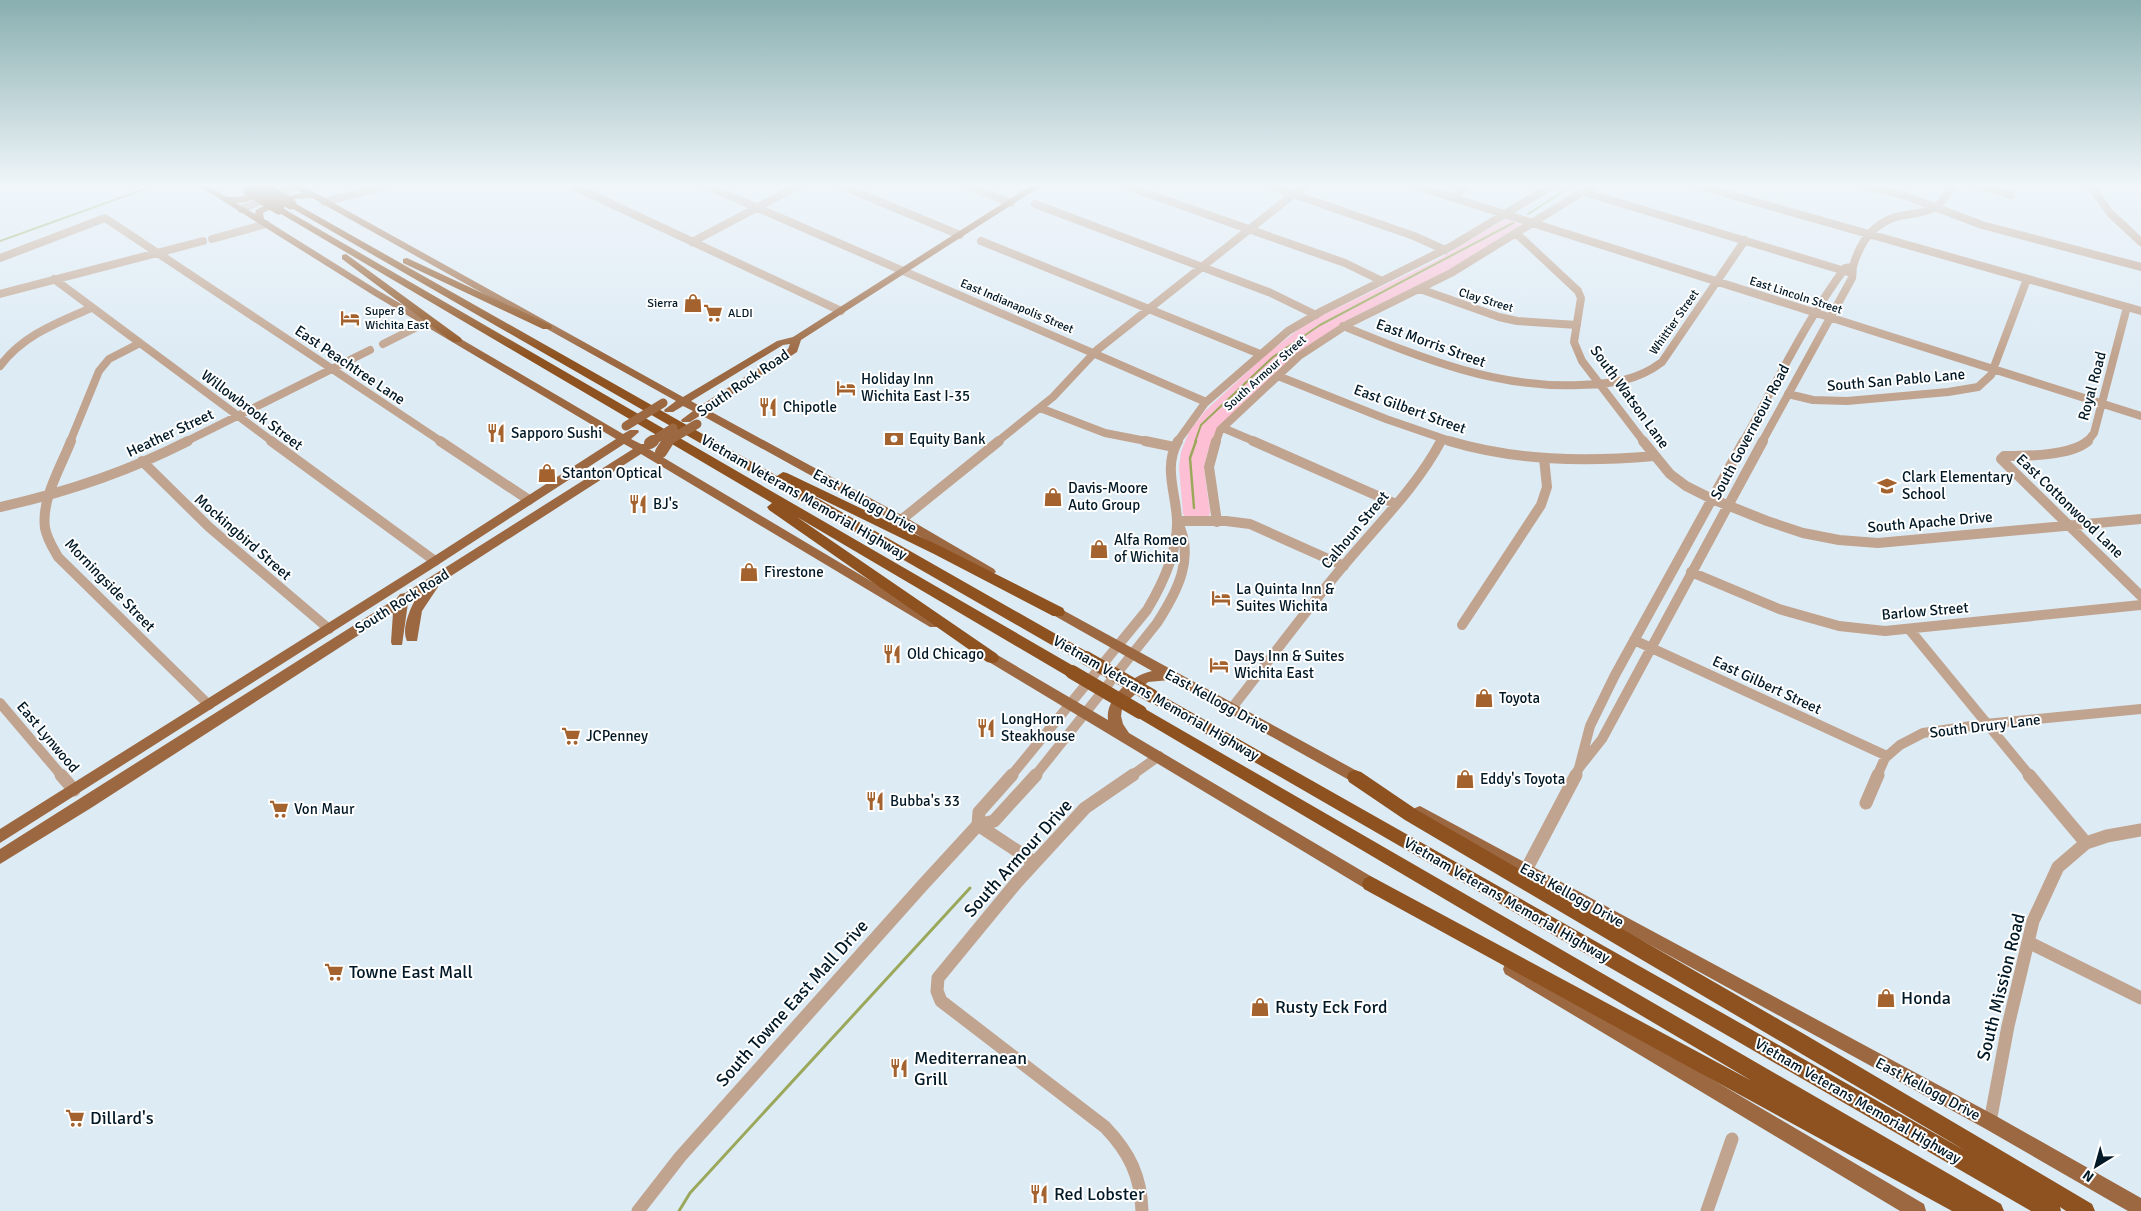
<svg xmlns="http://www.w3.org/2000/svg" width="2141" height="1211" font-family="Signika,sans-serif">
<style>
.green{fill:#fdbfd4}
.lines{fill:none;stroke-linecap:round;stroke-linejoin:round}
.stream-far2{stroke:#9ba85b;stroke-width:2}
.stream-far1{stroke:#9ba85b;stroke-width:2.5}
.stream{stroke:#9ba85b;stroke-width:3}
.minor-far2{stroke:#c1a48f;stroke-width:8}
.minor-far1{stroke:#c1a48f;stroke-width:10}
.minor{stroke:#c1a48f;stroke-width:13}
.major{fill:#9c6841;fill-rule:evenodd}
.highway{fill:#8e5220;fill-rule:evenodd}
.major-bridge-far1{stroke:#9c6841;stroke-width:9}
.major-bridge{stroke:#9c6841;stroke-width:12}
.highway-bridge-far1{stroke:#8e5220;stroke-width:11}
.highway-bridge{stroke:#8e5220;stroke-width:14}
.labels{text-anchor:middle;stroke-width:4;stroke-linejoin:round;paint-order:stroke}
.far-street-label{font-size:12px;fill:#011826;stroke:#fff}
.far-poi-label{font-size:12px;fill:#011826;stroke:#fff;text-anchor:start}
.street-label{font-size:15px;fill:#011826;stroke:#fff}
.poi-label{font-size:15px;fill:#011826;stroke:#fff;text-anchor:start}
.near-street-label{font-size:18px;fill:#011826;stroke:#fff}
.near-poi-label{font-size:18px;fill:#011826;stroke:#fff;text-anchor:start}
</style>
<rect width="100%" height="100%" fill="#ddebf5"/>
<path class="green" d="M 1509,219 L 1524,226 L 1456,267 L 1349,319 L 1299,352 L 1216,431 L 1207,454 L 1204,468 L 1210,512 L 1209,516 L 1185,516 L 1183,514 L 1179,467 L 1181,452 L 1189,432 L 1205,411 L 1268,353 L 1299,329 L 1323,315 L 1437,260 L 1504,220 Z"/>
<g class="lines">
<path class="stream-far2" d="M 1528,214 L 1572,186
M 0,241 L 153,186
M 1195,442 L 1201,425 L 1273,357 L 1320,325 L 1513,223"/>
<path class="stream-far1" d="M 1194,508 L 1190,458 L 1196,441"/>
<path class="stream" d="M 679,1211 L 690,1193 L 970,888"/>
<path class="minor-far2" d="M 573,186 L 841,311
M 707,186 L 1206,402
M 842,186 L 960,235
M 969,186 L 1011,203
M 1126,186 L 1345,263 L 1382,281
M 1270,186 L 1414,236 L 1445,250
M 1416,186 L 2141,416
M 1699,186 L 2141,311
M 1863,186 L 1903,195 L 1982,225 L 2141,267
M 1978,186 L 2011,195
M 2091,186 L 2110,213 L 2141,242
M 1584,192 L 1848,272
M 1454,198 L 1466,186
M 324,202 L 386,186
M 1035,204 L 1271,293 L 1316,315
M 241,209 L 298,186
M 1517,234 L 1578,291 L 1581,298 L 1574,342 L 1582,361 L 1644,442
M 212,239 L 266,224
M 981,241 L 1260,354
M 692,242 L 798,186
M 0,258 L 105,218 L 442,442
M 54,279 L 273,442
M 1420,289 L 1499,317 L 1517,321 L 1577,325
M 0,294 L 203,241
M 1343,326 C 1419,357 1496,389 1580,385 C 1611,384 1637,381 1662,362 L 1745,240
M 383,344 L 427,322
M 0,366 C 23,335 57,323 91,308
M 1278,376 L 1386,419 L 1453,442
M 1788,394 L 1813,400 L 1847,401 L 1948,392 L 1978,387 L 1991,375 L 2027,279
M 1040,408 L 1105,433 L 1151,442
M 1223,428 L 1256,442
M 70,442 L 99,371 L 109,359 L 140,343
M 185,442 L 370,350
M 997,442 L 1053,397 L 1097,350 L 1304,186
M 1177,442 L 1205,403 L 1288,331 L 1322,311 L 1452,246 L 1551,186
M 1216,442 L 1220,430 L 1299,356 L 1348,324 L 1451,273 L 1592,186
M 1440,442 L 1442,439
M 1743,442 C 1776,384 1805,322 1845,268 L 1852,267
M 1762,442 L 1852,278 C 1853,273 1852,268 1854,263 C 1862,238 1878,219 1905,215 C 1915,213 1926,213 1935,207 C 1943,202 1947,194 1952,186
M 2087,442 L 2094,433 L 2127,307"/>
<path class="minor-far1" d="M 71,441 C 61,467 41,499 45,528 C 47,539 53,548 58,557 L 209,705
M 271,441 L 435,561
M 440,441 L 529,500
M 1145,441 L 1174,447
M 1216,441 L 1209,467 L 1217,522
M 1253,441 L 1396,504
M 1449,441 C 1516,461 1585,462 1654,456
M 1643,441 L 1670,474 L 1686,486 L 1712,499 L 1767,521 L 1803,533 L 1839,540 L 1878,543 L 2141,519
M 2088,441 C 2071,456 2026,456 2004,456 L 2001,459 L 2141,596
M 142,461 L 209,527 L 329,629
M 0,507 C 64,493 129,471 188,441
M 901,520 L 999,441
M 1177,521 L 1226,521 L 1250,524 L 1344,566
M 1691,572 L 1779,609 L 1839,626 L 1885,631 L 2141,605
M 1462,625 L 1541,505 L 1547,487 L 1544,458
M 1909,629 L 2030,776
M 1634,640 L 1887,756
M 0,703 L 62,776
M 1231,709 C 1269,661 1305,611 1345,564 C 1378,524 1416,488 1441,441
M 1579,768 L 1602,739 L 1763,441
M 1011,776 L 1147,610 C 1162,585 1178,550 1177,520 C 1176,493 1163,467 1178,441
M 1035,776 L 1157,623 C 1177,592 1196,557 1177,521
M 1131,776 L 1159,756
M 1575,776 L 1579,768 L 1590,726 L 1615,675 L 1744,441
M 1877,776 L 1885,758 L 1900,745 L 1923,733 L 1985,724 L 2141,709"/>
<path class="minor" d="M 61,775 L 74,790
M 1133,775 L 1085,808 L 1017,882 L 938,978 L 937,991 L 941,1001 L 1105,1127 C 1129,1152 1141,1176 1142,1211
M 2029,775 L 2086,843
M 1866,803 L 1878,775
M 978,825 L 979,812 L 1012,775
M 978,825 L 1034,862
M 1526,870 L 1576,775
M 2028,942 L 2141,998
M 1990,1122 L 2008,1026 L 2033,921 L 2058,867 L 2086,843 L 2107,836 L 2141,830
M 638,1211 L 680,1157 L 921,887 L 978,825 L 994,821 L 1036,775
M 1707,1211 L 1732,1139"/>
<path class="major" d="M 199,186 C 216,186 220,197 232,197 C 250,198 262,186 281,186 L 246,202 L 236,203 L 255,214 L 256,210 L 281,197 L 302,193 L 292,186 L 303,186 L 683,397 L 777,341 L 793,337 L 1030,186 L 1041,186 L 801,340 L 797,352 L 708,410 L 905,517 L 994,569 L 996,572 L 990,576 L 986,575 L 897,523 L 701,415 L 690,422 L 682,422 L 681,420 L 693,411 L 683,406 L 673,412 L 665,412 L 664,410 L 676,401 L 312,198 L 293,199 L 263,213 L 264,219 L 379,291 L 623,434 L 630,430 L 638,430 L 639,432 L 631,439 L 641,444 L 650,444 L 651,446 L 649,449 L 938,621 L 940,624 L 938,627 L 930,627 L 641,454 L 437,585 L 438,587 L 422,611 L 417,641 L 407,641 C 401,629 410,609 416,598 L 408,603 L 402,645 L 392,645 L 391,642 L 393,613 L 91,808 L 0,864 L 0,849 L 397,598 L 400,594 L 405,593 L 633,449 L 624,444 L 430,570 L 0,843 L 0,829 L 422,564 L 616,439 L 373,295 ZM 790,344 L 788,349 L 700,406 L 691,401 L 783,345 Z
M 1050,603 L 1368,777 L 1370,781 L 1368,785 L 1363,787 L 1358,785 L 1170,680 L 1148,682 L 1129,700 L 1122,709 L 1121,716 L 1123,724 L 1129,733 L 1384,884 L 1387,889 L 1384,894 L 1379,896 L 1374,894 L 979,656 L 978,653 L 979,650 L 989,650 L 1108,720 C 1105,698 1132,675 1152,671 L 1046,611 L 1044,608 L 1046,605 Z
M 1420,806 L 1996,1116 L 2141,1198 L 2141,1211 L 2128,1211 L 1984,1128 L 1415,816 L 1413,812 L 1415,808 Z
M 1511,961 L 1924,1204 L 1926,1211 L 1900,1211 L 1505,974 L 1503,969 L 1505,964 Z"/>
<path class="highway" d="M 291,201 L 777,476 L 783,472 L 787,473 L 944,548 L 1063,608 L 1065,612 L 1063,616 L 1053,616 L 934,554 L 803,490 L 1091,654 L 1093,658 L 1091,662 L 1086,663 L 1081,662 L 288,206 L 286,204 Z
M 279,206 L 1077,668 L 1079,672 L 1077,676 L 1072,678 L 1067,676 L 797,517 L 997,654 L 999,658 L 997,662 L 992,663 L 987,662 L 769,510 L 767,507 L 772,503 L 276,211 L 274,209 Z
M 346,254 L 461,338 L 462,340 L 461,342 L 453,342 L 342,259 L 342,255 Z
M 407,258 L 551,325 L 552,327 L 551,329 L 543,329 L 403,263 L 403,259 Z
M 1152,690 L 1966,1151 L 1405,820 L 1349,782 L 1347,777 L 1349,772 L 1355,770 L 1361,772 L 1417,810 L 1804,1034 L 2092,1204 L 2095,1211 L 2066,1211 L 2060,1207 L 2061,1211 L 2031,1211 L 1147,700 L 1145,696 L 1147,692 Z
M 1140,706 L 2001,1204 L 2004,1211 L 1952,1211 L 1364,889 L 1362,884 L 1364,879 L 1370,876 L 1376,879 L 1752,1081 L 1135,716 L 1133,712 L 1135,708 Z"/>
<path class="major-bridge-far1" d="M 626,426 L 663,403
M 651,442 L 673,428
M 666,442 L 697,424"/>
<path class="major-bridge" d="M 650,443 L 653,441
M 661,452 L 668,441"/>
<path class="highway-bridge-far1" d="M 260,186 L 291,204
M 249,191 L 279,209"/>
<path class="highway-bridge" d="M 1086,658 L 1152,696
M 1072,672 L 1140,712"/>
</g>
<linearGradient id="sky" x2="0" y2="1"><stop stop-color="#89afb0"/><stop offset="0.52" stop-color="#f0f6fa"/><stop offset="1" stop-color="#f0f6fa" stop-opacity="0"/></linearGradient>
<rect width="2141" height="356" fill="url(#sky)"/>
<defs>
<g id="shop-bare" transform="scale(1.5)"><path d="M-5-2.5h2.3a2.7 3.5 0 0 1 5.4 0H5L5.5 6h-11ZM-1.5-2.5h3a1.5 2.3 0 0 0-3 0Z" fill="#a4632e" stroke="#fff" stroke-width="2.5" paint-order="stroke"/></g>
<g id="supermarket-bare" transform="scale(1.5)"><path d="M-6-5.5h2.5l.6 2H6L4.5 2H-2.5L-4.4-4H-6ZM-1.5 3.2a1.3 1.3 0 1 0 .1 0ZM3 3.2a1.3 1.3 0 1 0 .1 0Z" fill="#a4632e" stroke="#fff" stroke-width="2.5" paint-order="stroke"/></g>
<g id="hotel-bare" transform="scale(1.5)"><path d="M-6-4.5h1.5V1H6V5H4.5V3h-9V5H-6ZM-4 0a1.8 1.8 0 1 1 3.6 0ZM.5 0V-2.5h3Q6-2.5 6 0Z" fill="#a4632e" stroke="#fff" stroke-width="2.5" paint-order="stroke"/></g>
<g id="restaurant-bare" transform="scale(1.5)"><path d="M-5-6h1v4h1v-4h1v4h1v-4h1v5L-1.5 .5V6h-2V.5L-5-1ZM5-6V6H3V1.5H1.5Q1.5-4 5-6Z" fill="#a4632e" stroke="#fff" stroke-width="2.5" paint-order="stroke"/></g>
<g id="bank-bare" transform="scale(1.5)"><path d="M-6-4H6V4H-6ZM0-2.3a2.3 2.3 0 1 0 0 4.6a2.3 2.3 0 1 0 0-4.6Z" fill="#a4632e" stroke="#fff" stroke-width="2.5" paint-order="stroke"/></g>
<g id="school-bare" transform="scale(1.5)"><path d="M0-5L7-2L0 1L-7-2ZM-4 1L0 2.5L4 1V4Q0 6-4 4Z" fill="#a4632e" stroke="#fff" stroke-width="2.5" paint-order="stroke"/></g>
</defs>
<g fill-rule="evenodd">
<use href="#shop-bare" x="693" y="303"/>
<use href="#supermarket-bare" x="713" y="313"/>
<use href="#hotel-bare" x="350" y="318"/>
<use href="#hotel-bare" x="846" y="388"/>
<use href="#restaurant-bare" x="768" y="407"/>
<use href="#restaurant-bare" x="496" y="433"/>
<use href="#bank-bare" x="894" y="439"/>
<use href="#shop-bare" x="547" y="473"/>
<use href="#school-bare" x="1887" y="486"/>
<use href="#shop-bare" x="1053" y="497"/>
<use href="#restaurant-bare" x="638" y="504"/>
<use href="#shop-bare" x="1099" y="549"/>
<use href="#shop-bare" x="749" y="572"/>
<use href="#hotel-bare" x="1221" y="598"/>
<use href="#restaurant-bare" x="892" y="654"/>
<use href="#hotel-bare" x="1219" y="665"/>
<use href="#shop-bare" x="1484" y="698"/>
<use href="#restaurant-bare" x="986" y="728"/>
<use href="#supermarket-bare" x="571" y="736"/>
<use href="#shop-bare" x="1465" y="779"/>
<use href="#restaurant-bare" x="875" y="801"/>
<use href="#supermarket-bare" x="279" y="809"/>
<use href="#supermarket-bare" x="334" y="972"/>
<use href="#shop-bare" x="1886" y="998"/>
<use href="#shop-bare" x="1260" y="1007"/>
<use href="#restaurant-bare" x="899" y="1068"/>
<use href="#supermarket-bare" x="75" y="1118"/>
<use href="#restaurant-bare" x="1039" y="1194"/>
</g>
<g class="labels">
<g class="far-street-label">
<text transform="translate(1796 295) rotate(18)" y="4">East Lincoln Street</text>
<text transform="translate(1486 300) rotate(17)" y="4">Clay Street</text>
<text transform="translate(1017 306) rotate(23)" y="4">East Indianapolis Street</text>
<text transform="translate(1674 322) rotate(-55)" y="4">Whittier Street</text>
<text transform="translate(1265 373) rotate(-42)" y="4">South Armour Street</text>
</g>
<g class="far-poi-label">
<text x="678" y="307" text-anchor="end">Sierra</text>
<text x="365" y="315">Super 8<tspan x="365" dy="14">Wichita East</tspan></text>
<text x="728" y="317">ALDI</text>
</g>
<g class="street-label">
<text transform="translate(1431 343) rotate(20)" y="5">East Morris Street</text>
<text transform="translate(350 365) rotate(34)" y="5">East Peachtree Lane</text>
<text transform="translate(1896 380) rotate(-5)" y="5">South San Pablo Lane</text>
<text transform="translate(743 383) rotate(-34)" y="5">South Rock Road</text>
<text transform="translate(2092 386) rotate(-75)" y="5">Royal Road</text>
<text transform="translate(1630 397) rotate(54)" y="5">South Watson Lane</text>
<text transform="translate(1410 409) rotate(20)" y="5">East Gilbert Street</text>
<text transform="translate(252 410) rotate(37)" y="5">Willowbrook Street</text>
<text transform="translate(1750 432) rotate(-62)" y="5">South Governeour Road</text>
<text transform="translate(170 433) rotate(-25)" y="5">Heather Street</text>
<text transform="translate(804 497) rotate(30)" y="5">Vietnam Veterans Memorial Highway</text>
<text transform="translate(865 501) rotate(29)" y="5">East Kellogg Drive</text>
<text transform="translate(2070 506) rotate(44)" y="5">East Cottonwood Lane</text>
<text transform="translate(1930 522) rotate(-5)" y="5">South Apache Drive</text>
<text transform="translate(1355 530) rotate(-50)" y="5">Calhoun Street</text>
<text transform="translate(243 537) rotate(41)" y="5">Mockingbird Street</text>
<text transform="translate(110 585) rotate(46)" y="5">Morningside Street</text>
<text transform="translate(402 601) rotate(-32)" y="5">South Rock Road</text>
<text transform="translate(1925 611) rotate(-5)" y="5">Barlow Street</text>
<text transform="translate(1767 685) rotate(25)" y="5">East Gilbert Street</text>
<text transform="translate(1156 698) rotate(30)" y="5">Vietnam Veterans Memorial Highway</text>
<text transform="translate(1217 701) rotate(29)" y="5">East Kellogg Drive</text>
<text transform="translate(1985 726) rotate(-7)" y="5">South Drury Lane</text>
<text transform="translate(48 737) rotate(50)" y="5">East Lynwood</text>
<text transform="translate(1572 895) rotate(29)" y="5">East Kellogg Drive</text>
<text transform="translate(1507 900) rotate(30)" y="5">Vietnam Veterans Memorial Highway</text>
<text transform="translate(1928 1089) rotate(28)" y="5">East Kellogg Drive</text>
<text transform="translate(1858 1101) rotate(30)" y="5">Vietnam Veterans Memorial Highway</text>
</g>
<g class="poi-label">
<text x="861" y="384">Holiday Inn<tspan x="861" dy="17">Wichita East I-35</tspan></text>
<text x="783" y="412">Chipotle</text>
<text x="511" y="438">Sapporo Sushi</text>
<text x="909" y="444">Equity Bank</text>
<text x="562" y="478">Stanton Optical</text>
<text x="1902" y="482">Clark Elementary<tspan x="1902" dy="17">School</tspan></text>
<text x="1068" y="493">Davis-Moore<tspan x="1068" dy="17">Auto Group</tspan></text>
<text x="653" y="509">BJ's</text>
<text x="1114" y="545">Alfa Romeo<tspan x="1114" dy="17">of Wichita</tspan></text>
<text x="764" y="577">Firestone</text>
<text x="1236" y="594">La Quinta Inn &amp;<tspan x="1236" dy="17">Suites Wichita</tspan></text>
<text x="907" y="659">Old Chicago</text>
<text x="1234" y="661">Days Inn &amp; Suites<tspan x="1234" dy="17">Wichita East</tspan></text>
<text x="1499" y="703">Toyota</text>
<text x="1001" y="724">LongHorn<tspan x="1001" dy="17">Steakhouse</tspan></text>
<text x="586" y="741">JCPenney</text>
<text x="1480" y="784">Eddy's Toyota</text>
<text x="890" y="806">Bubba's 33</text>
<text x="294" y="814">Von Maur</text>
</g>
<g class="near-street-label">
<text transform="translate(1018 858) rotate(-48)" y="6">South Armour Drive</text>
<text transform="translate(2001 987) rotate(-76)" y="6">South Mission Road</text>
<text transform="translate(792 1003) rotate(-48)" y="6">South Towne East Mall Drive</text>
</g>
<g class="near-poi-label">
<text x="349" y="978">Towne East Mall</text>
<text x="1901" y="1004">Honda</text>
<text x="1275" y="1013">Rusty Eck Ford</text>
<text x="914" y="1064">Mediterranean<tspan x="914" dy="21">Grill</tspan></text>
<text x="90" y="1124">Dillard's</text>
<text x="1054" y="1200">Red Lobster</text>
</g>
</g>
<g transform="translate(2096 1166) rotate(217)" stroke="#ffffff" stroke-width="4" paint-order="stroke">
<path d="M0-4L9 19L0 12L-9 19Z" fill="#011826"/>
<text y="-8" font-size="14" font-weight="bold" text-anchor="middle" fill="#011826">N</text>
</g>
</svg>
